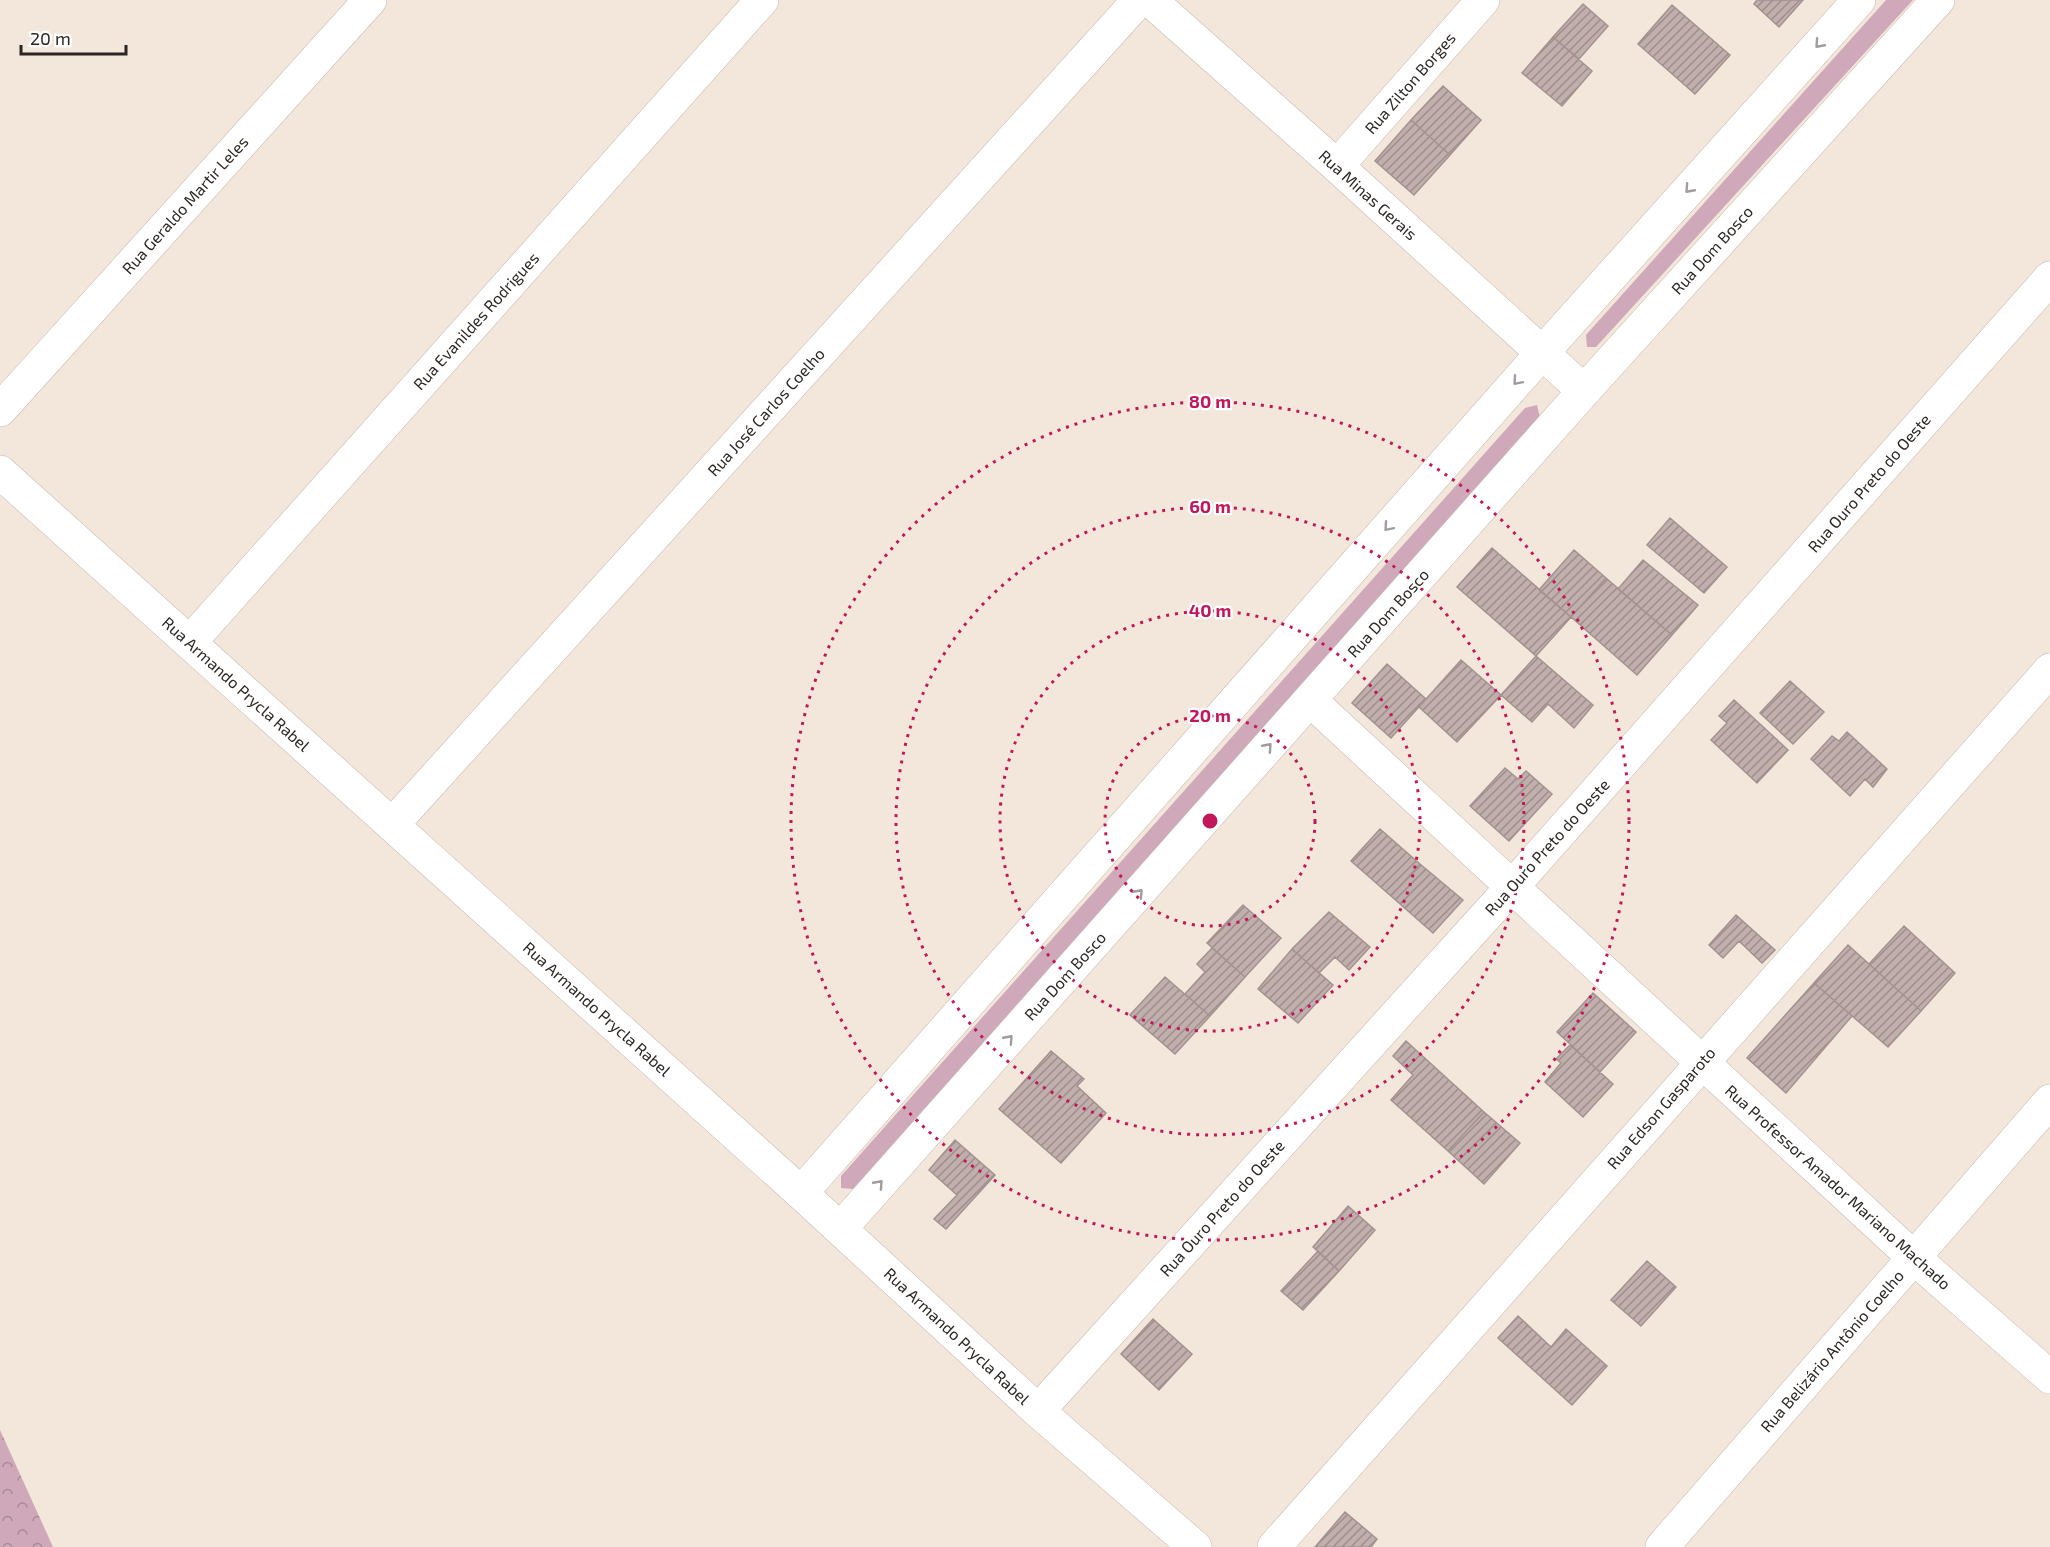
<svg xmlns="http://www.w3.org/2000/svg" width="2050" height="1547" font-family="'Exo 2',sans-serif">
<style>
.grass{fill:#cfa9b9}
.forest{fill:url(#forest-crowns)}
.building{fill:url(#building-hatch);stroke:#a39290;stroke-width:1.5}
.lines{fill:none;stroke-linecap:round;stroke-linejoin:round}
.minor-casing{stroke:#c6b9af;stroke-width:34}
.minor{stroke:#fff;stroke-width:33}
.oneway{stroke:#a09d9c}
.ring{fill:none;stroke:#c2185b;stroke-width:3;stroke-dasharray:3 6}
.labels{text-anchor:middle;stroke-width:4.5;stroke-linejoin:round;paint-order:stroke}
.street-label{font-size:16px;fill:#2b2622;stroke:#fff}
.centre{fill:#c2185b;stroke:#fff;stroke-width:3}
.ring-label{font-size:18px;text-anchor:middle;font-weight:bold;fill:#c2185b;stroke:#fff;stroke-width:4.5;stroke-linejoin:round;paint-order:stroke}
</style>
<defs>
<pattern id="forest-crowns" width="20" height="18" patternUnits="userSpaceOnUse" patternTransform="scale(1.5)"><rect width="20" height="18" fill="#cfa9b9"/><path d="M2 6a3 3 0 1 1 6 0M12 15a3 3 0 1 1 6 0" fill="none" stroke="#a88996"/></pattern>
<pattern id="building-hatch" width="6" height="6" patternUnits="userSpaceOnUse" patternTransform="scale(1.5)"><rect width="6" height="6" fill="#c1afad"/><path d="M-1 1l2-2M0 6l6-6M5 7l2-2" fill="none" stroke="#9d8e8c"/></pattern>
</defs>
<rect width="100%" height="100%" fill="#f3e6db"/>
<path class="grass" d="M 1886,0 L 1913,0 L 1596,347 L 1587,347 L 1586,335 Z
M 1537,405 L 1540,418 L 853,1189 L 841,1188 L 841,1176 L 1525,408 Z"/>
<path class="forest" d="M 0,1430 L 53,1547 L 0,1547 Z"/>
<path class="building" d="M 1757,0 L 1803,0 L 1779,27 L 1754,4 Z
M 1583,4 L 1608,26 L 1579,59 L 1553,37 Z
M 1672,5 L 1730,55 L 1695,94 L 1638,44 Z
M 1553,37 L 1592,71 L 1562,106 L 1522,73 Z
M 1443,86 L 1481,120 L 1450,155 L 1411,120 Z
M 1411,120 L 1450,155 L 1414,195 L 1375,161 Z
M 1670,518 L 1727,567 L 1704,593 L 1647,545 Z
M 1492,548 L 1571,617 L 1536,656 L 1457,587 Z
M 1574,550 L 1606,578 L 1571,617 L 1539,590 Z
M 1643,560 L 1698,605 L 1672,635 L 1618,589 Z
M 1606,578 L 1672,635 L 1637,675 L 1571,617 Z
M 1536,656 L 1593,705 L 1574,728 L 1548,704 L 1532,722 L 1501,695 Z
M 1461,660 L 1501,695 L 1457,742 L 1419,707 Z
M 1387,664 L 1426,699 L 1391,738 L 1352,703 Z
M 1790,681 L 1824,712 L 1793,744 L 1760,713 Z
M 1734,700 L 1788,750 L 1757,783 L 1711,740 L 1727,723 L 1719,716 Z
M 1847,732 L 1887,769 L 1873,787 L 1865,779 L 1850,796 L 1811,759 L 1832,736 L 1839,741 Z
M 1505,768 L 1518,779 L 1526,771 L 1552,794 L 1509,841 L 1470,806 Z
M 1380,829 L 1420,864 L 1391,896 L 1351,861 Z
M 1420,864 L 1463,900 L 1433,933 L 1391,896 Z
M 1243,905 L 1281,938 L 1245,977 L 1207,943 Z
M 1329,912 L 1370,947 L 1349,970 L 1335,957 L 1319,973 L 1292,949 Z
M 1736,915 L 1775,950 L 1762,963 L 1739,941 L 1723,958 L 1709,945 Z
M 1904,926 L 1955,973 L 1921,1011 L 1869,964 Z
M 1848,945 L 1921,1011 L 1888,1047 L 1814,983 Z
M 1212,948 L 1245,977 L 1210,1016 L 1185,994 L 1205,972 L 1197,964 Z
M 1292,949 L 1333,985 L 1298,1023 L 1258,989 Z
M 1165,977 L 1210,1016 L 1175,1054 L 1130,1015 Z
M 1814,983 L 1852,1016 L 1786,1093 L 1747,1058 Z
M 1593,993 L 1636,1032 L 1600,1072 L 1557,1032 Z
M 1406,1041 L 1484,1112 L 1448,1151 L 1391,1100 L 1413,1075 L 1393,1056 Z
M 1570,1045 L 1613,1084 L 1583,1117 L 1545,1082 L 1561,1063 L 1556,1059 Z
M 1051,1051 L 1084,1079 L 1077,1086 L 1106,1113 L 1061,1163 L 999,1109 Z
M 1484,1112 L 1520,1143 L 1484,1184 L 1448,1151 Z
M 955,1140 L 995,1175 L 946,1229 L 934,1219 L 957,1195 L 929,1170 Z
M 1348,1206 L 1375,1230 L 1339,1271 L 1313,1247 Z
M 1318,1251 L 1339,1271 L 1303,1310 L 1281,1291 Z
M 1647,1261 L 1676,1287 L 1641,1326 L 1611,1300 Z
M 1518,1316 L 1551,1347 L 1566,1329 L 1607,1366 L 1572,1405 L 1498,1338 Z
M 1153,1319 L 1192,1354 L 1159,1390 L 1121,1354 Z
M 1345,1512 L 1377,1539 L 1371,1547 L 1315,1547 Z"/>
<g class="lines">
<g class="minor-casing">
<path id="minor" d="M 1150,0 L 1337,166 L 1584,391
M 1337,166 L 1483,0
M 0,410 L 370,0
M 0,472 L 801,1193 L 1038,1411 L 1195,1547
M 190,642 L 762,0
M 1310,700 L 1913,1257 L 2050,1377
M 392,825 L 1139,0
M 801,1193 L 1542,353 L 1859,0
M 841,1228 L 1584,391 L 1938,0
M 1038,1411 L 1511,888 L 2050,278
M 1274,1547 L 2050,670
M 1662,1547 L 2050,1101"/>
</g>
<use href="#minor" class="minor"/>
</g>
<defs><path id="oneway-chevron" d="M-2-3.5L2.5 0L-2 3.5" fill="none" stroke-width="1.6" stroke-linecap="round" stroke-linejoin="round" transform="scale(1.5)"/></defs>
<g class="oneway">
<use href="#oneway-chevron" transform="translate(1819 44) rotate(132)"/>
<use href="#oneway-chevron" transform="translate(1689 189) rotate(132)"/>
<use href="#oneway-chevron" transform="translate(1517 381) rotate(131)"/>
<use href="#oneway-chevron" transform="translate(1388 527) rotate(131)"/>
<use href="#oneway-chevron" transform="translate(1268 747) rotate(-48)"/>
<use href="#oneway-chevron" transform="translate(1139 893) rotate(-48)"/>
<use href="#oneway-chevron" transform="translate(1009 1039) rotate(-48)"/>
<use href="#oneway-chevron" transform="translate(879 1184) rotate(-48)"/>
</g>
<g class="ring">
<circle cx="1210" cy="821" r="105"/>
<circle cx="1210" cy="821" r="210"/>
<circle cx="1210" cy="821" r="314"/>
<circle cx="1210" cy="821" r="419"/>
</g>
<g class="labels">
<g class="street-label">
<text transform="translate(1410 83) rotate(-49)" y="6">Rua Zilton Borges</text>
<text transform="translate(1368 195) rotate(42)" y="6">Rua Minas Gerais</text>
<text transform="translate(185 205) rotate(-48)" y="6">Rua Geraldo Martir Leles</text>
<text transform="translate(1712 250) rotate(-48)" y="6">Rua Dom Bosco</text>
<text transform="translate(476 321) rotate(-48)" y="6">Rua Evanildes Rodrigues</text>
<text transform="translate(766 412) rotate(-48)" y="6">Rua José Carlos Coelho</text>
<text transform="translate(1869 483) rotate(-49)" y="6">Rua Ouro Preto do Oeste</text>
<text transform="translate(1388 613) rotate(-48)" y="6">Rua Dom Bosco</text>
<text transform="translate(236 684) rotate(42)" y="6">Rua Armando Prycla Rabel</text>
<text transform="translate(1547 847) rotate(-48)" y="6">Rua Ouro Preto do Oeste</text>
<text transform="translate(1065 976) rotate(-48)" y="6">Rua Dom Bosco</text>
<text transform="translate(597 1009) rotate(42)" y="6">Rua Armando Prycla Rabel</text>
<text transform="translate(1661 1108) rotate(-49)" y="6">Rua Edson Gasparoto</text>
<text transform="translate(1838 1187) rotate(42)" y="6">Rua Professor Amador Mariano Machado</text>
<text transform="translate(1222 1208) rotate(-48)" y="6">Rua Ouro Preto do Oeste</text>
<text transform="translate(957 1336) rotate(43)" y="6">Rua Armando Prycla Rabel</text>
<text transform="translate(1832 1351) rotate(-49)" y="6">Rua Belizário Antônio Coelho</text>
</g>
</g>
<circle cx="1210" cy="821" r="9" class="centre"/>
<g class="ring-label">
<text x="1210" y="408">80 m</text>
<text x="1210" y="513">60 m</text>
<text x="1210" y="617">40 m</text>
<text x="1210" y="722">20 m</text>
</g>
<path d="M21 45v9h105v-9" fill="none" stroke="#2b2622" stroke-width="3"/>
<text x="30" y="45" font-size="18" fill="#2b2622" stroke="#ffffff" stroke-width="4.5" paint-order="stroke">20 m</text>
</svg>
